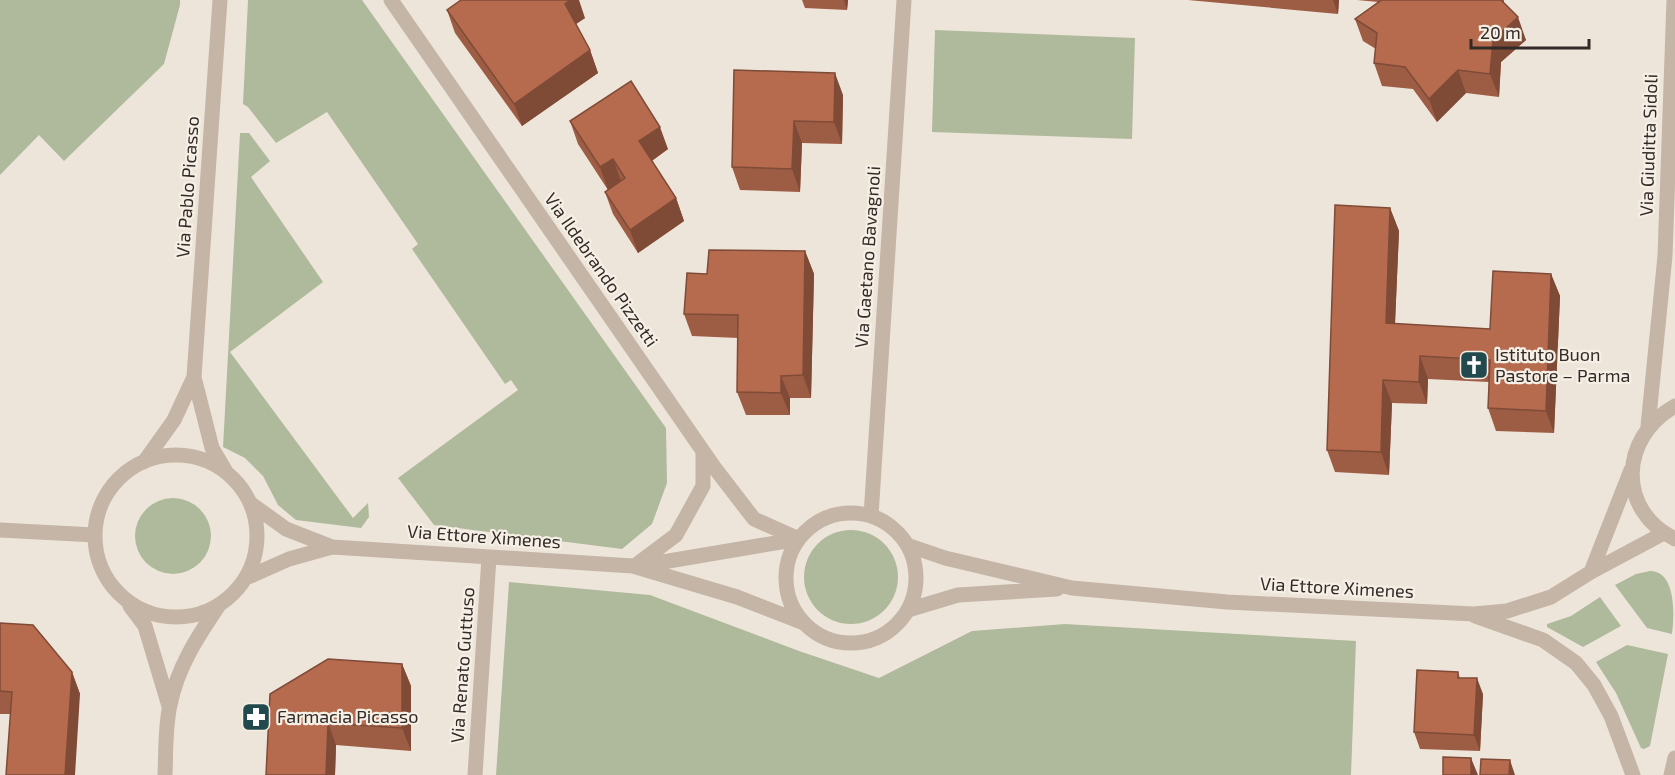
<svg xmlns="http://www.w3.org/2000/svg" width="1675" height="775" font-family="'Exo 2',sans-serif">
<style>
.green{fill:#afba9c}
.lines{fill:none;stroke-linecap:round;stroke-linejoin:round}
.minor{stroke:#c4b5a7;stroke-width:15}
.tertiary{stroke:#c4b5a7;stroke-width:15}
.wall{fill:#9d5c44}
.shaded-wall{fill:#7f4b37}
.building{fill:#b66b4f;stroke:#7f4b37;stroke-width:1.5}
.labels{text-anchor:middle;stroke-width:4.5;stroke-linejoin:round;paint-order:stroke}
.street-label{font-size:18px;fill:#322a27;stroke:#f6efe5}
.poi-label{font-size:18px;fill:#322a27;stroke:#f6efe5;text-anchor:start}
</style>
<rect width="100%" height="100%" fill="#eee5da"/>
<path class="green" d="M 0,0 L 180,0 L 180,5 L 164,64 L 64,161 L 39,135 L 0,175 Z
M 248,0 L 362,0 L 666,428 L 667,483 L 652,524 L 622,549 L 434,525 L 398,478 L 518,390 L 511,380 L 505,384 L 412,249 L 418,244 L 327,112 L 276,143 L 248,107 L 243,104 Z
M 935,30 L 1135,38 L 1132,139 L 932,132 Z
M 240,133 L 249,133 L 270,161 L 251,177 L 323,282 L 230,352 L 353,518 L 368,503 L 369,517 L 361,528 L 296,520 L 278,505 L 263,476 L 245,458 L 223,447 Z
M135 536a38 38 0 1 1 76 0a38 38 0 1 1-76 0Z
M804 577a47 47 0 1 1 94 0a47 47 0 1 1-94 0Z
M 1650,571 C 1675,571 1675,611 1672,634 L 1647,628 L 1615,585 L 1636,574 Z
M 509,582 L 650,595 L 799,651 L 879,678 L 972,631 L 1065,624 L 1356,641 L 1351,775 L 496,775 Z
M 1600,597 L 1621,626 L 1583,647 L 1547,627 L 1547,624 L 1571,616 Z
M 1627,645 L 1668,654 L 1650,746 L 1644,749 L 1641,748 L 1616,693 L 1596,662 Z"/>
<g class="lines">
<path class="minor" d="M 391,0 L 714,467 L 754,519 L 799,539
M 194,377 L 212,448 L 225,470
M95 536a81 81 0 1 1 162 0a81 81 0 1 1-162 0Z
M 144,462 L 174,420 L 194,377 L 220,0
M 250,503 L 286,529 L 332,547 L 633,566 L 737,597 L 804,623
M786 578a65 65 0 1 1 130 0a65 65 0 1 1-130 0Z
M 871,516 L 904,0
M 0,530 L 95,535
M 907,545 L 945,558 L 1072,588 L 1227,602 L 1474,614 L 1507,611 L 1551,597 L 1591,572 L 1664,533
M 636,565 L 676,535 L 703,486 L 703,452
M 639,566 L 799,539
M 1591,572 L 1631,470
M 246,578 L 289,559 L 332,547
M 130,606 L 145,626 L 169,706
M 908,610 L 958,595 L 1057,589
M 1475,616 L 1543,640 L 1576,663 L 1594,685 L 1611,716 L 1633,775
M 165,775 C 166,752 165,727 170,705 C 177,668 198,636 219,605
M 475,775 L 489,557"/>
<path class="tertiary" d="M 1675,406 C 1620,437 1616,510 1675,539
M 1648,426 L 1665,256 L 1674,0
M 1671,775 L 1675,758"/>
</g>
<path class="wall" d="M 802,0 L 848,0 L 847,10 L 805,8 Z
M 1188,0 L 1339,0 L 1338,14 Z
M 1357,0 L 1504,0 L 1504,3 L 1526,40 L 1501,62 L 1499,97 L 1466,93 L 1437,122 L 1413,89 L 1382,86 L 1374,63 L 1376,49 L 1363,41 L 1355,19 L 1378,2 Z
M 447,10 L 585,18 L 576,24 L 590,50 L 598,73 L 522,126 L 455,33 Z
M 734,70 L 843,95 L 842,144 L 802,143 L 800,192 L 740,190 L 732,167 Z
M 570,121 L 668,149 L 652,161 L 676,198 L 684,221 L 638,253 L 613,214 L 605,192 L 608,190 L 578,144 Z
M 1390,208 L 1399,231 L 1395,324 L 1490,329 L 1551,274 L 1560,296 L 1554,433 L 1496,431 L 1488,408 L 1489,382 L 1428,379 L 1427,404 L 1392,403 L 1389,475 L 1335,472 L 1327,450 Z
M 805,251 L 814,274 L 811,398 L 790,398 L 790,415 L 746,415 L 737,392 L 738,338 L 692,336 L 684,314 L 707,274 Z
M 0,623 L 72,672 L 80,694 L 10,714 L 0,714 Z
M 328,659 L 402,664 L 411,686 L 411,751 L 336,745 L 335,775 L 266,775 Z
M 1458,672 L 1460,678 L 1483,694 L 1480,751 L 1420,749 L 1414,732 Z"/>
<path class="shaded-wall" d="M 570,0 L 579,0 L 585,18 L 573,26 L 565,4 Z
M 844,0 L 848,0 L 847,10 Z
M 1333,0 L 1339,0 L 1338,14 Z
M 1518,17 L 1526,40 L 1501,62 L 1499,97 L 1490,74 L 1493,40 Z
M 590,50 L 598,73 L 522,126 L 514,104 Z
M 1458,70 L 1466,93 L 1437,122 L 1429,99 Z
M 835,73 L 843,95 L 842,144 L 834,122 Z
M 794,121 L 802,143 L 800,192 L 792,169 Z
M 660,127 L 668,149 L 647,164 L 639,141 Z
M 613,159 L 621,181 L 608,190 L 600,167 Z
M 676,198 L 684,221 L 638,253 L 630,230 Z
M 1390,208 L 1399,231 L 1394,346 L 1386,323 Z
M 805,251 L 814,274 L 811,398 L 803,375 Z
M 1551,274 L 1560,296 L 1554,433 L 1546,411 Z
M 1420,356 L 1428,379 L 1427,404 L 1419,382 Z
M 781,376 L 790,398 L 790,415 L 781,393 Z
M 1383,380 L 1392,403 L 1389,475 L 1381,452 Z
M 402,664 L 411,686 L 411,751 L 402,728 Z
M 72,672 L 80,694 L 75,775 L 65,775 Z
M 1477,678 L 1483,694 L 1480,751 L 1474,735 Z
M 328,723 L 336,745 L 335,775 L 326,775 Z
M 1471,758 L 1478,775 L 1471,775 Z
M 1510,760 L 1515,775 L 1509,775 Z"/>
<path class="building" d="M 461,0 L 570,0 L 565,4 L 590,50 L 514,104 L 447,10 Z
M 1380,0 L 1501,0 L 1518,17 L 1493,40 L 1490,74 L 1458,70 L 1429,99 L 1405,67 L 1374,63 L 1377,33 L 1355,19 L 1380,1 Z
M 734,70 L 835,73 L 834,122 L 794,121 L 792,169 L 732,167 Z
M 631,81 L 660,127 L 639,141 L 676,198 L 630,230 L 605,192 L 625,178 L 613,159 L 600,167 L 570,121 Z
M 1335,205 L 1390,208 L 1386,323 L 1490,329 L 1493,271 L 1551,274 L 1546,411 L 1488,408 L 1490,360 L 1420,356 L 1419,382 L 1383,380 L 1381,452 L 1327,450 Z
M 709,250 L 805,251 L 803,375 L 781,376 L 781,393 L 737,392 L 738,315 L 684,314 L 687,273 L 707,274 Z
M 0,623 L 33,625 L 72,672 L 65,775 L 6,775 L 12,692 L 0,691 Z
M 328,659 L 402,664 L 402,728 L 328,723 L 326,775 L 266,775 L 270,694 Z
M 1417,670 L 1458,672 L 1458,678 L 1477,678 L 1474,735 L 1414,732 Z
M 1443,757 L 1471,758 L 1471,775 L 1443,775 Z
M 1481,759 L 1510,760 L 1509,775 L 1480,775 Z"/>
<defs>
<g id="church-square" transform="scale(1.5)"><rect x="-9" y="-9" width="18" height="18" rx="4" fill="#22494d" stroke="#f6efe5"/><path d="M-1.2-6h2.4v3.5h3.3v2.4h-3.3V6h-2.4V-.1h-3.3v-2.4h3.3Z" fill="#fff"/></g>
<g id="pharmacy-square" transform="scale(1.5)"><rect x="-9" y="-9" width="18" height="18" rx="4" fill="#22494d" stroke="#f6efe5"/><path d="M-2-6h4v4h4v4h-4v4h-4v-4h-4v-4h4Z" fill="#fff"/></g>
</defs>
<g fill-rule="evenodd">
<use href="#church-square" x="1474" y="365"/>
<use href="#pharmacy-square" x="256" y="717"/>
</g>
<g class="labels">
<g class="street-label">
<text transform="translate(1649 145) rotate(-88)" y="6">Via Giuditta Sidoli</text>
<text transform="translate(188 187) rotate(-86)" y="6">Via Pablo Picasso</text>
<text transform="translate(868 257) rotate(-86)" y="6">Via Gaetano Bavagnoli</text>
<text transform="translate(601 270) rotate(55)" y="6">Via Ildebrando Pizzetti</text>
<text transform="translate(484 537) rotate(4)" y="6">Via Ettore Ximenes</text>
<text transform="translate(1337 588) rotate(3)" y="6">Via Ettore Ximenes</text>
<text transform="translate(463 665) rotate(-86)" y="6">Via Renato Guttuso</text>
</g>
<g class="poi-label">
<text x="1495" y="361">Istituto Buon<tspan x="1495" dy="21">Pastore – Parma</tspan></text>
<text x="277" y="723">Farmacia Picasso</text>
</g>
</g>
<path d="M1471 39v9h118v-9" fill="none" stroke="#322a27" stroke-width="3"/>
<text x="1480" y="39" font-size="18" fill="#322a27" stroke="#f6efe5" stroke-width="4.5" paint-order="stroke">20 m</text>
</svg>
